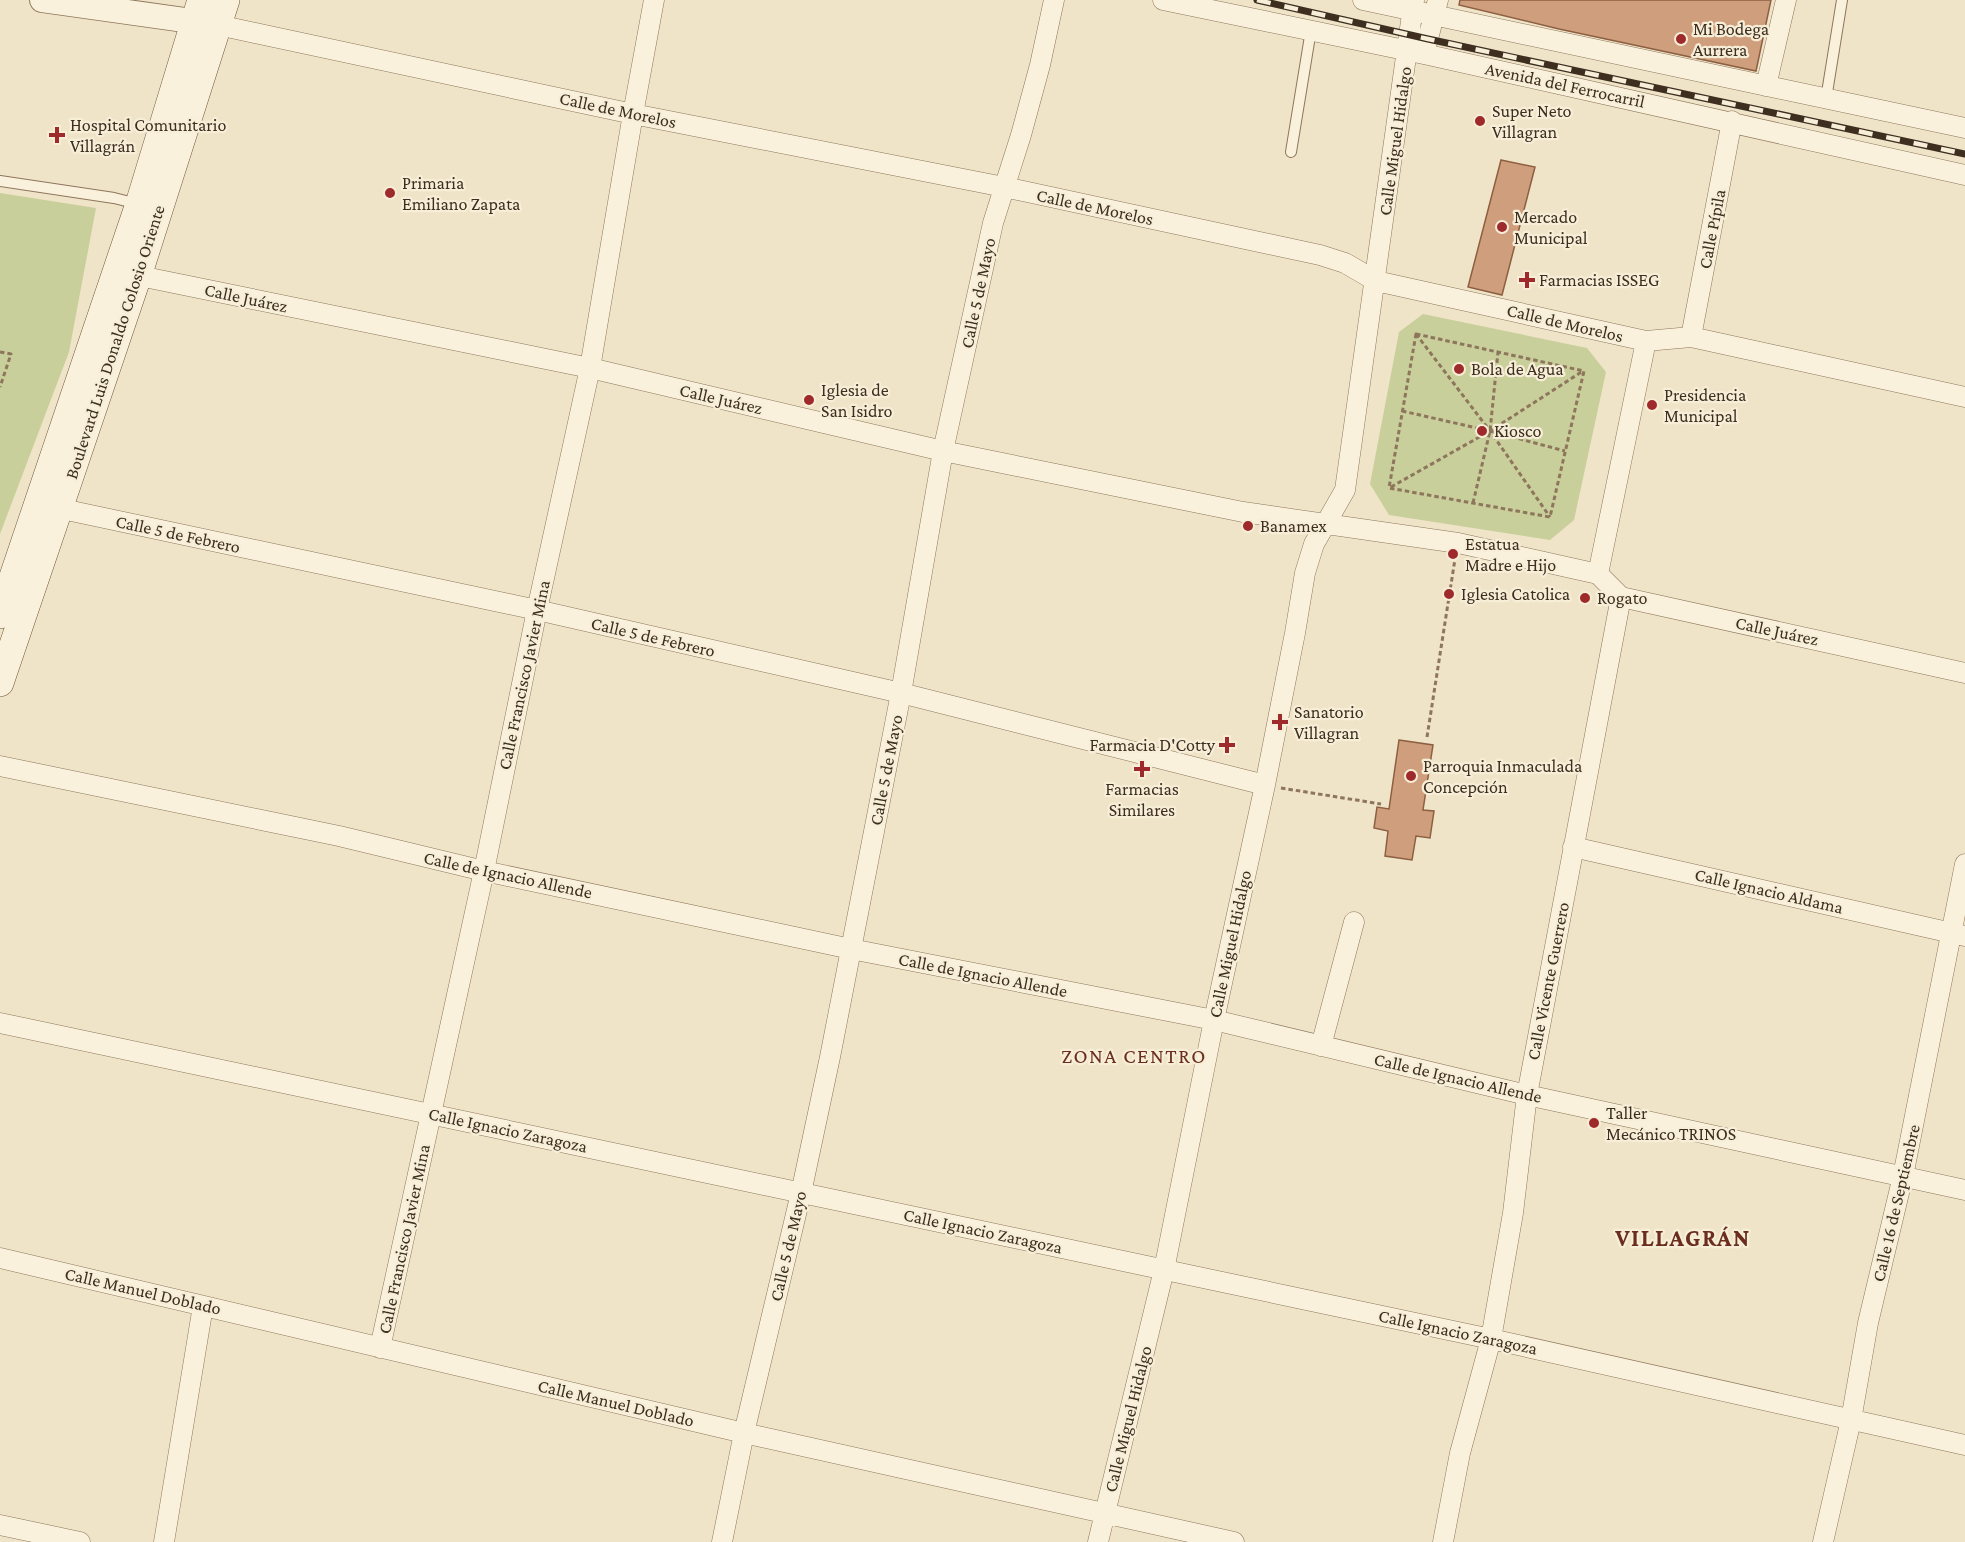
<svg xmlns="http://www.w3.org/2000/svg" width="1965" height="1542" font-family="'Crimson Pro',serif">
<style>
.green{fill:#c9cf9b}
.building{fill:#cf9f7d;stroke:#8d5f41;stroke-width:1.5}
.lines{fill:none;stroke-linecap:round;stroke-linejoin:round}
.service-casing{stroke:#8d765c;stroke-width:12}
.minor-casing{stroke:#8d765c;stroke-width:21}
.tertiary-casing{stroke:#8d765c;stroke-width:26}
.secondary-casing{stroke:#6f573f;stroke-width:28}
.path{stroke:#8d765c;stroke-width:3;stroke-dasharray:4.5 3;stroke-linecap:butt}
.service{stroke:#faf1dc;stroke-width:10}
.minor{stroke:#faf1dc;stroke-width:20}
.tertiary{stroke:#faf1dc;stroke-width:24}
.secondary{stroke:#faf1dc;stroke-width:27}
.rail-casing{stroke:#3d2e20;stroke-width:7}
.rail{stroke:#f7eed8;stroke-width:4.5;stroke-dasharray:14;stroke-linecap:butt}
.poi-dot{fill:#9e2a2b;stroke:#f7eed8;stroke-width:2}
.labels{text-anchor:middle;stroke-width:4.5;stroke-linejoin:round;paint-order:stroke}
.poi-label{font-size:18px;fill:#3d2e20;stroke:#f7eed8;text-anchor:start}
.street-label{font-size:18px;fill:#3d2e20;stroke:#f7eed8}
.quarter-label{font-size:21px;letter-spacing:1.5px;fill:#6b2e1e;stroke:#f7eed8}
.district-label{font-size:24px;font-weight:bold;letter-spacing:1.5px;fill:#6b2e1e;stroke:#f7eed8}
</style>
<rect width="100%" height="100%" fill="#f0e4c8"/>
<path class="green" d="M 0,193 L 96,208 L 69,352 L 0,534 Z
M 1423,314 L 1587,348 L 1606,372 L 1574,520 L 1550,540 L 1389,515 L 1370,484 L 1399,332 Z"/>
<path class="building" d="M 1460,0 L 1771,0 L 1756,71 L 1559,29 L 1459,5 Z
M 1501,160 L 1535,167 L 1502,295 L 1468,287 Z
M 1399,740 L 1433,745 L 1423,810 L 1434,811 L 1430,838 L 1416,836 L 1412,860 L 1385,856 L 1388,831 L 1374,828 L 1377,807 L 1389,809 Z"/>
<g class="lines">
<g class="service-casing">
<path id="service" d="M 1826,99 L 1842,0
M 1291,152 L 1311,30
M 0,181 L 114,198 L 138,204"/>
</g>
<g class="minor-casing">
<path id="minor" d="M 1163,0 L 1424,54 L 1965,175
M 1363,0 L 1965,128
M 218,25 L 633,114 L 1004,187 L 1320,255 L 1345,263 L 1376,281 L 1646,341 L 1691,337 L 1965,397
M 1424,54 L 1438,0
M 1766,86 L 1786,0
M 125,273 L 590,368 L 943,451 L 1243,512 L 1458,543 L 1598,574
M 1691,337 L 1732,121
M 48,506 L 537,610 L 901,693 L 1265,785
M 1598,574 L 1621,597 L 1965,673
M 1598,574 L 1646,341
M 0,766 L 339,836 L 484,871 L 851,949 L 1214,1020 L 1527,1095 L 1965,1190
M 1573,847 L 1965,936
M 0,1023 L 1491,1339 L 1965,1445
M 1321,1046 L 1354,922
M 0,1258 L 744,1433 L 1234,1542
M 380,1348 L 484,871 L 537,610 L 590,368 L 633,114 L 654,0
M 0,1525 L 80,1542
M 164,1542 L 203,1306
M 722,1542 L 744,1433 L 801,1193 L 830,1057 L 901,693 L 943,451 L 993,223 L 1021,135 L 1040,65 L 1054,0
M 1098,1542 L 1164,1270 L 1214,1020 L 1265,785 L 1295,633 L 1305,573 L 1314,544 L 1345,490 L 1414,0
M 1443,1542 L 1460,1453 L 1491,1339 L 1513,1213 L 1527,1095 L 1621,597
M 1823,1542 L 1851,1420 L 1868,1323 L 1903,1176 L 1965,864"/>
</g>
<g class="tertiary-casing">
<path id="tertiary" d="M 42,0 L 213,24"/>
</g>
<g class="secondary-casing">
<path id="secondary" d="M 0,615 L 139,204 L 201,0
M 0,683 L 138,276 L 226,0"/>
</g>
<path class="path" d="M 1416,334 L 1584,371 L 1550,517 L 1389,488 Z
M 1416,334 L 1490,431 L 1550,517
M 0,352 L 11,354 L 0,387
M 1402,411 L 1490,431 L 1565,451
M 1391,487 L 1490,431 L 1583,371
M 1473,503 L 1490,431 L 1498,352
M 1427,737 L 1455,559
M 1281,788 L 1381,804"/>
<use href="#service" class="service"/>
<use href="#minor" class="minor"/>
<use href="#tertiary" class="tertiary"/>
<use href="#secondary" class="secondary"/>
<g class="rail-casing">
<path id="rail" d="M 1257,0 L 1428,39 L 1965,154"/>
</g>
<use href="#rail" class="rail"/>
</g>
<g class="poi-dot">
<circle cx="1681" cy="39" r="6"/>
<circle cx="1480" cy="121" r="6"/>
<path d="M54 126h6v6h6v6h-6v6h-6v-6h-6v-6h6z"/>
<circle cx="390" cy="193" r="6"/>
<circle cx="1502" cy="227" r="6"/>
<path d="M1524 271h6v6h6v6h-6v6h-6v-6h-6v-6h6z"/>
<circle cx="1459" cy="369" r="6"/>
<circle cx="809" cy="400" r="6"/>
<circle cx="1652" cy="405" r="6"/>
<circle cx="1482" cy="431" r="6"/>
<circle cx="1248" cy="526" r="6"/>
<circle cx="1453" cy="554" r="6"/>
<circle cx="1449" cy="594" r="6"/>
<circle cx="1585" cy="598" r="6"/>
<path d="M1277 713h6v6h6v6h-6v6h-6v-6h-6v-6h6z"/>
<path d="M1224 736h6v6h6v6h-6v6h-6v-6h-6v-6h6z"/>
<path d="M1139 760h6v6h6v6h-6v6h-6v-6h-6v-6h6z"/>
<circle cx="1411" cy="776" r="6"/>
<circle cx="1594" cy="1123" r="6"/>
</g>
<g class="labels">
<g class="poi-label">
<text x="1693" y="35">Mi Bodega<tspan x="1693" dy="21">Aurrera</tspan></text>
<text x="1492" y="117">Super Neto<tspan x="1492" dy="21">Villagran</tspan></text>
<text x="70" y="131">Hospital Comunitario<tspan x="70" dy="21">Villagrán</tspan></text>
<text x="402" y="189">Primaria<tspan x="402" dy="21">Emiliano Zapata</tspan></text>
<text x="1514" y="223">Mercado<tspan x="1514" dy="21">Municipal</tspan></text>
<text x="1539" y="286">Farmacias ISSEG</text>
<text x="1471" y="375">Bola de Agua</text>
<text x="821" y="396">Iglesia de<tspan x="821" dy="21">San Isidro</tspan></text>
<text x="1664" y="401">Presidencia<tspan x="1664" dy="21">Municipal</tspan></text>
<text x="1494" y="437">Kiosco</text>
<text x="1260" y="532">Banamex</text>
<text x="1465" y="550">Estatua<tspan x="1465" dy="21">Madre e Hijo</tspan></text>
<text x="1461" y="600">Iglesia Catolica</text>
<text x="1597" y="604">Rogato</text>
<text x="1294" y="718">Sanatorio<tspan x="1294" dy="21">Villagran</tspan></text>
<text x="1215" y="751" text-anchor="end">Farmacia D'Cotty</text>
<text x="1423" y="772">Parroquia Inmaculada<tspan x="1423" dy="21">Concepción</tspan></text>
<text x="1142" y="795" text-anchor="middle">Farmacias<tspan x="1142" dy="21">Similares</tspan></text>
<text x="1606" y="1119">Taller<tspan x="1606" dy="21">Mecánico TRINOS</tspan></text>
</g>
<g class="street-label">
<text transform="translate(1565 85) rotate(12)" y="6">Avenida del Ferrocarril</text>
<text transform="translate(618 110) rotate(12)" y="6">Calle de Morelos</text>
<text transform="translate(1395 141) rotate(-82)" y="6">Calle Miguel Hidalgo</text>
<text transform="translate(1095 207) rotate(12)" y="6">Calle de Morelos</text>
<text transform="translate(1712 229) rotate(-79)" y="6">Calle Pípila</text>
<text transform="translate(978 293) rotate(-78)" y="6">Calle 5 de Mayo</text>
<text transform="translate(246 298) rotate(12)" y="6">Calle Juárez</text>
<text transform="translate(1565 323) rotate(13)" y="6">Calle de Morelos</text>
<text transform="translate(115 342) rotate(-72)" y="6">Boulevard Luis Donaldo Colosio Oriente</text>
<text transform="translate(721 399) rotate(13)" y="6">Calle Juárez</text>
<text transform="translate(178 534) rotate(12)" y="6">Calle 5 de Febrero</text>
<text transform="translate(1777 631) rotate(12)" y="6">Calle Juárez</text>
<text transform="translate(653 637) rotate(13)" y="6">Calle 5 de Febrero</text>
<text transform="translate(524 675) rotate(-78)" y="6">Calle Francisco Javier Mina</text>
<text transform="translate(886 770) rotate(-79)" y="6">Calle 5 de Mayo</text>
<text transform="translate(508 875) rotate(12)" y="6">Calle de Ignacio Allende</text>
<text transform="translate(1769 891) rotate(13)" y="6">Calle Ignacio Aldama</text>
<text transform="translate(1230 944) rotate(-78)" y="6">Calle Miguel Hidalgo</text>
<text transform="translate(983 975) rotate(11)" y="6">Calle de Ignacio Allende</text>
<text transform="translate(1548 981) rotate(-79)" y="6">Calle Vicente Guerrero</text>
<text transform="translate(1458 1078) rotate(13)" y="6">Calle de Ignacio Allende</text>
<text transform="translate(508 1130) rotate(12)" y="6">Calle Ignacio Zaragoza</text>
<text transform="translate(1896 1203) rotate(-77)" y="6">Calle 16 de Septiembre</text>
<text transform="translate(983 1231) rotate(12)" y="6">Calle Ignacio Zaragoza</text>
<text transform="translate(404 1239) rotate(-78)" y="6">Calle Francisco Javier Mina</text>
<text transform="translate(788 1246) rotate(-77)" y="6">Calle 5 de Mayo</text>
<text transform="translate(143 1291) rotate(13)" y="6">Calle Manuel Doblado</text>
<text transform="translate(1458 1332) rotate(12)" y="6">Calle Ignacio Zaragoza</text>
<text transform="translate(616 1403) rotate(13)" y="6">Calle Manuel Doblado</text>
<text transform="translate(1128 1419) rotate(-76)" y="6">Calle Miguel Hidalgo</text>
</g>
<g class="quarter-label">
<text x="1134" y="1063">ZONA CENTRO</text>
</g>
<g class="district-label">
<text x="1683" y="1246">VILLAGRÁN</text>
</g>
</g>
</svg>
